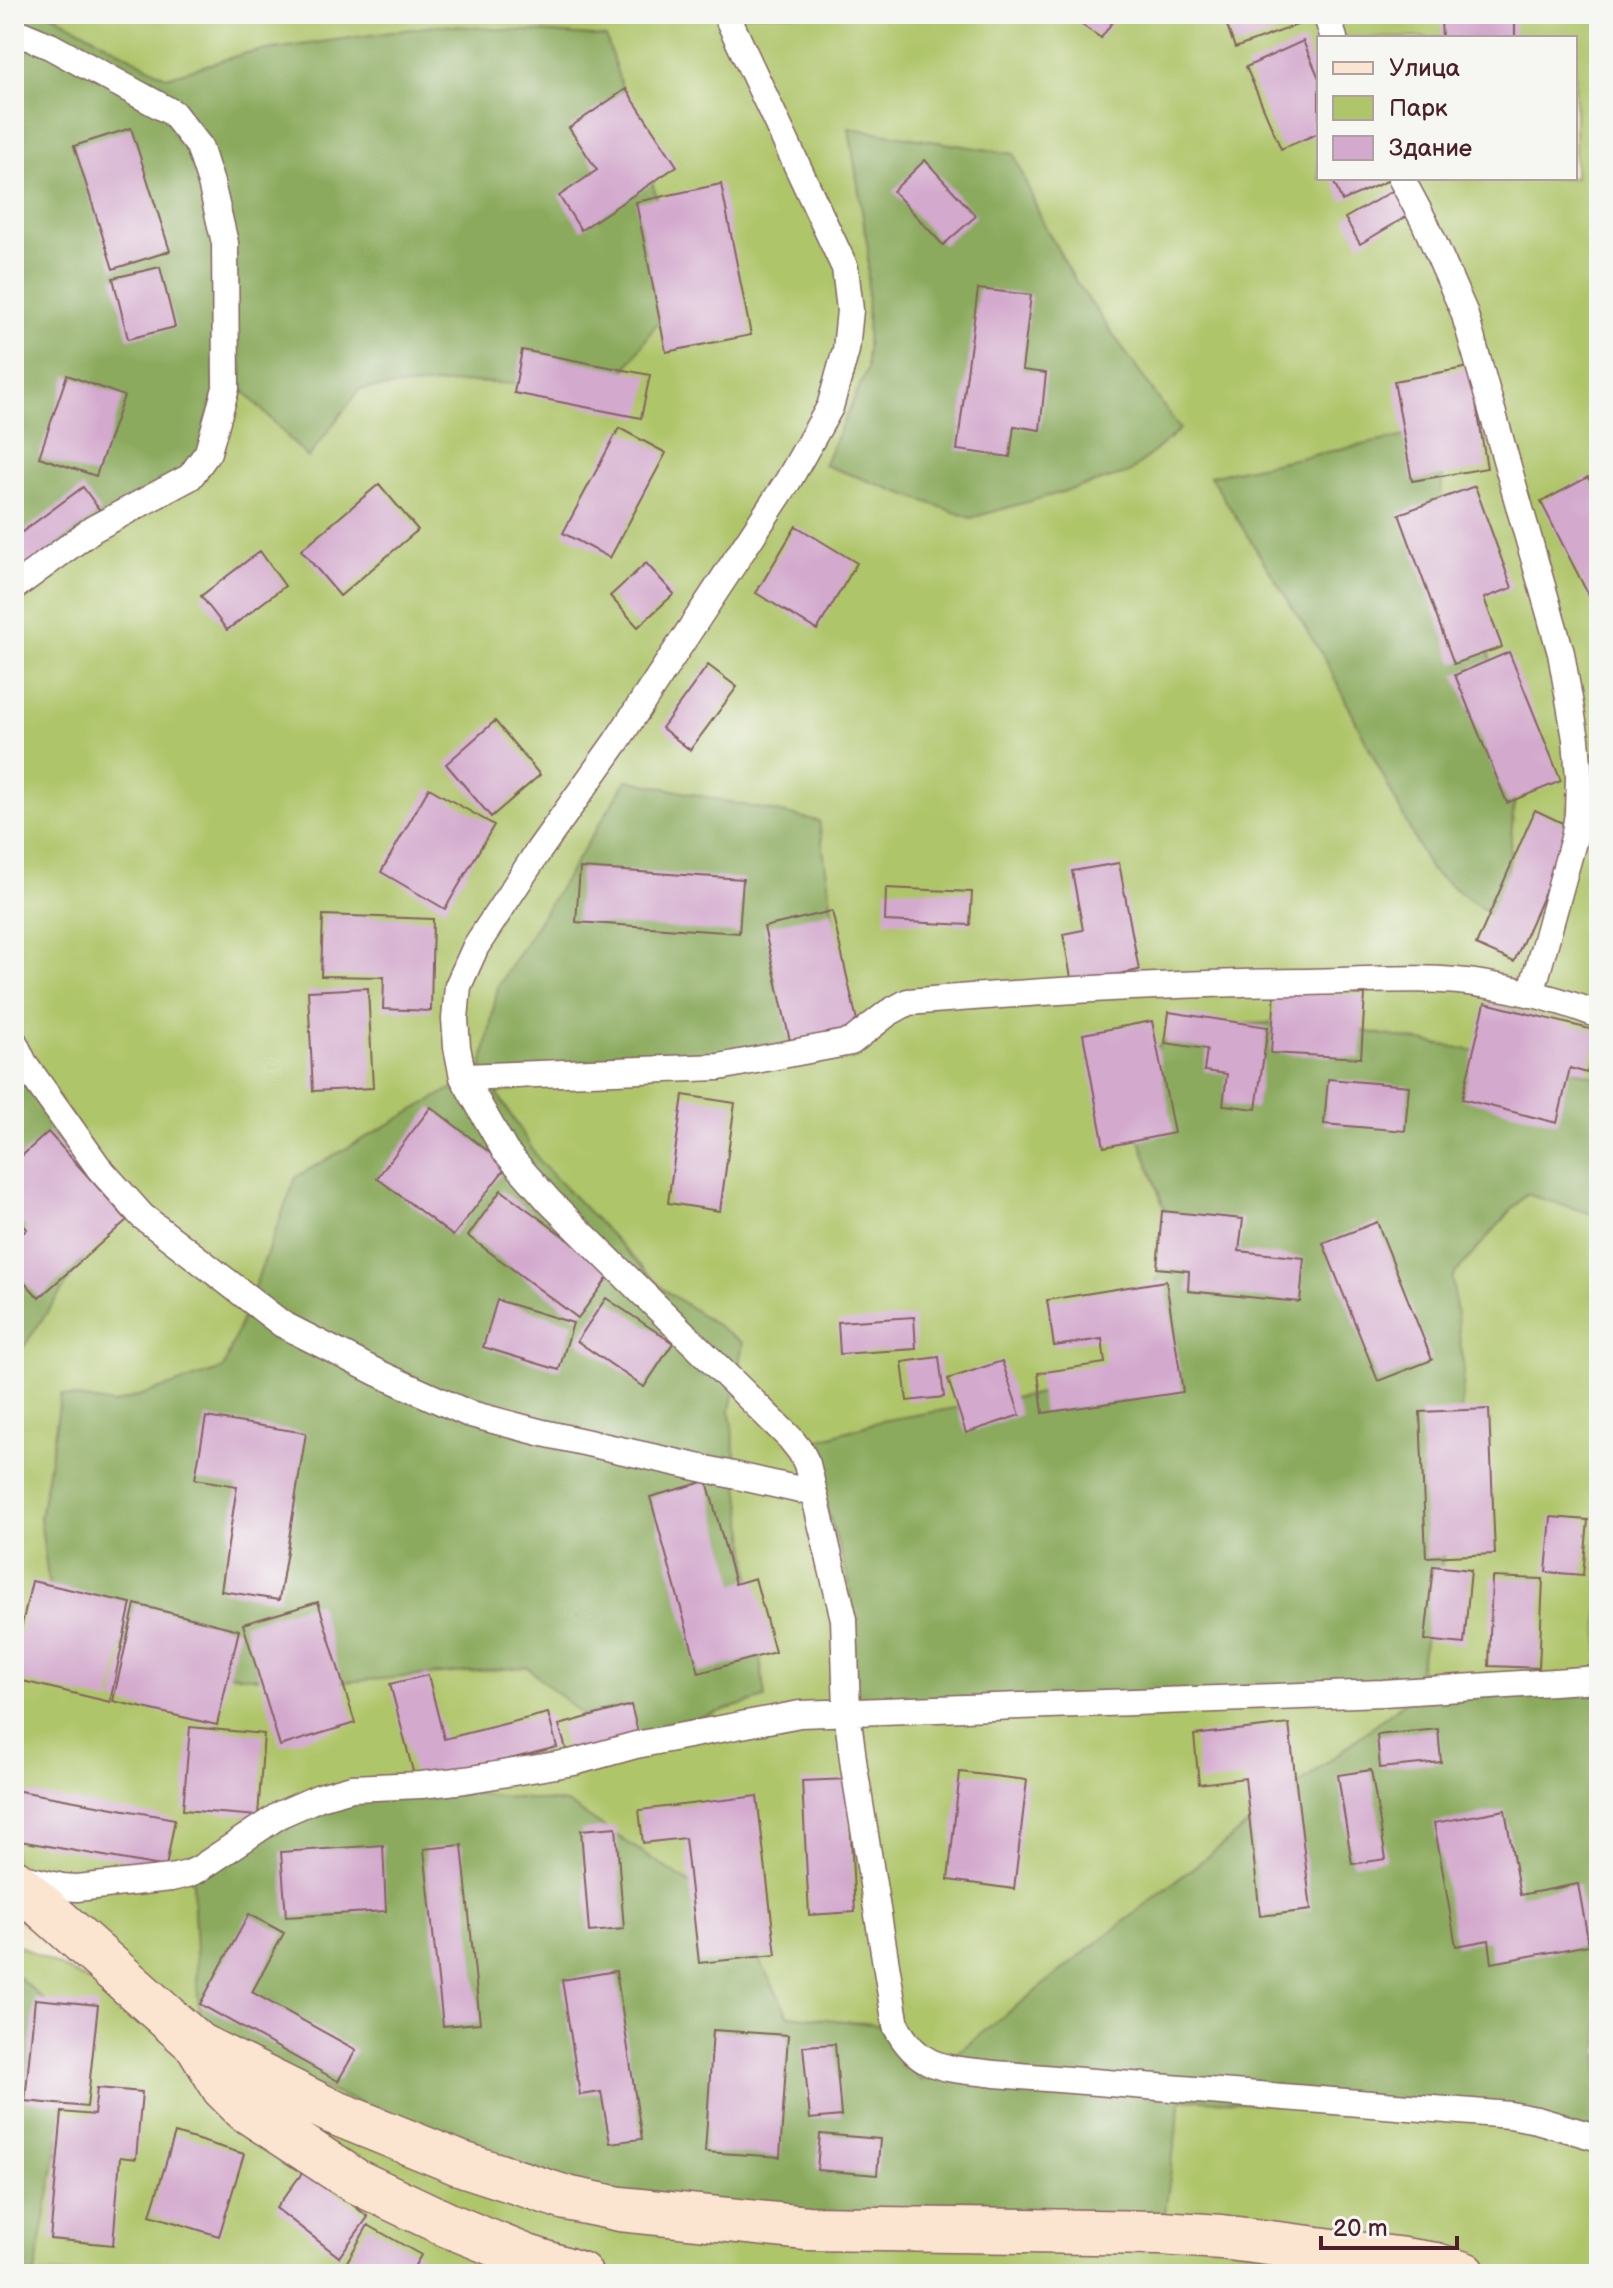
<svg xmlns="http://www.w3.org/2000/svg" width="1613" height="2288" font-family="'Balsamiq Sans',sans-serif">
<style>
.green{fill:#afc569;stroke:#7c724a;stroke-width:2;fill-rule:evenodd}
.forest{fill:#8baa5d;stroke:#6a6444;stroke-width:2}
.building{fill:#d3a9cd}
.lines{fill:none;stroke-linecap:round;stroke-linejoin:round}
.lane-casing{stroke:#846361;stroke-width:29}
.secondary-casing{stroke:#846361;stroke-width:47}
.lane{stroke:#fff;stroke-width:26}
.secondary{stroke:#fce5d0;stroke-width:44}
</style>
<rect width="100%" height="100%" fill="#f6f6f2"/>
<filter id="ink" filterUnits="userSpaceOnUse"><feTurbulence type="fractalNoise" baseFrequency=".0125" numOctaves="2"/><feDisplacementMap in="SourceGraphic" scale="16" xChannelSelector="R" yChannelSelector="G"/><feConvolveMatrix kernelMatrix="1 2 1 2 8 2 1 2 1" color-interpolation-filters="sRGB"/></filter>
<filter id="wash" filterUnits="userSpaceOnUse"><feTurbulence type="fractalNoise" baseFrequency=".006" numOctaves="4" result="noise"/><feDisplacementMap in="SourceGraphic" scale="32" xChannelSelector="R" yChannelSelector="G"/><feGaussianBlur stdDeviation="1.8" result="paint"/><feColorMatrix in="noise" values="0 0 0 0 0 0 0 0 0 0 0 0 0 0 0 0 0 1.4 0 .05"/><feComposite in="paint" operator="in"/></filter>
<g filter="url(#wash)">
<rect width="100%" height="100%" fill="#f0e1c4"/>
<path class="green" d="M 14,14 L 1599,14 L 1599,2274 L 14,2274 L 14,1943 L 191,2034 L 14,1915 ZM 1319,38 L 1575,38 L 1575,178 L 1319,178 Z"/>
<path class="forest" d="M 14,14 L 52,14 L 167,77 L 246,53 L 440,25 L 606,37 L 684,283 L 613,388 L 470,382 L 360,389 L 308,458 L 243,390 L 191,482 L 14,595 Z
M 849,128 L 1014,154 L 1043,223 L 1076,282 L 1180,429 L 1129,473 L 971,518 L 824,465 L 867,370 L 868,249 Z
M 1445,428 L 1441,498 L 1519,751 L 1503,924 L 1430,870 L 1325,659 L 1210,476 Z
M 627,780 L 819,821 L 851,1037 L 569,1079 L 497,1093 L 541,1163 L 663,1289 L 743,1343 L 730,1410 L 765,1698 L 614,1743 L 527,1667 L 306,1685 L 189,1668 L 54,1625 L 40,1518 L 61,1395 L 113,1404 L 223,1369 L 296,1177 L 460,1084 L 482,1068 L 498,986 Z
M 1313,1022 L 1570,1068 L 1599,1078 L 1599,1216 L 1526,1194 L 1452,1277 L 1464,1371 L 1454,1506 L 1414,1694 L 1545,1697 L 1599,1694 L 1599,2143 L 1516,2116 L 1181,2099 L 1162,2233 L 642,2214 L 200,2040 L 192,1865 L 272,1813 L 396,1785 L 567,1803 L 736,1914 L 788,2015 L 882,2025 L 921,2081 L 1413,1695 L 849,1707 L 850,1585 L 808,1443 L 881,1421 L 1093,1384 L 1177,1245 L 1118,1078 L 1184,1026 Z
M 14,1026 L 20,1041 L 125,1197 L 14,1361 Z
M 14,1973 L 78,2031 L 35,2274 L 14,2274 Z"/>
<g id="blocks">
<path class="building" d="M 1066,14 L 1118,14 L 1101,38 Z
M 1223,14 L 1306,14 L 1308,21 L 1235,48 Z
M 1515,19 L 1515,38 L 1442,38 L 1441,21 Z
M 1303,41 L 1319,78 L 1319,133 L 1281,149 L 1246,67 Z
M 626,89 L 677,166 L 581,230 L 559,196 L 597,170 L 569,128 Z
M 131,128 L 170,251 L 113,269 L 74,146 Z
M 925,160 L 976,216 L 943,245 L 893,191 Z
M 1332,178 L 1394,178 L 1342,201 Z
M 721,184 L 751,335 L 666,352 L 636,202 Z
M 1396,189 L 1411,214 L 1360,244 L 1345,218 Z
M 160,267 L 175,327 L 128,339 L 113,278 Z
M 978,289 L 1031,295 L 1022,370 L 1046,373 L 1040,430 L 1014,426 L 1010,457 L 957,450 Z
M 522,350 L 650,375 L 641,418 L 514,393 Z
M 1470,367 L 1487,468 L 1412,481 L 1394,381 Z
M 67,375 L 124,396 L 96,476 L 39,457 Z
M 619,428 L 666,453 L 610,558 L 563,533 Z
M 1588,477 L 1599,498 L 1599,599 L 1592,602 L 1541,502 Z
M 379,484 L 418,530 L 340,596 L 301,550 Z
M 1475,486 L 1512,588 L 1484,598 L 1502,647 L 1454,664 L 1399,514 Z
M 83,487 L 101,512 L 14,577 L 14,538 Z
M 796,526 L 857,563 L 817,630 L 756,593 Z
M 260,551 L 285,586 L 227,630 L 201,596 Z
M 646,563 L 674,594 L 638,627 L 610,596 Z
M 1509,652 L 1561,781 L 1507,803 L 1455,675 Z
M 708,665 L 737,687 L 690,750 L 662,728 Z
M 495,721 L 540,775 L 491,817 L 446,764 Z
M 429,788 L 494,825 L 445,909 L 381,872 Z
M 1535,810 L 1573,828 L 1514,962 L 1476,945 Z
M 1119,863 L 1139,970 L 1072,983 L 1063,934 L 1083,930 L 1072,871 Z
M 580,868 L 743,879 L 739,933 L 576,922 Z
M 886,888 L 972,892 L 970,925 L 885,921 Z
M 832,911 L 858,1025 L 851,1037 L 790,1041 L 764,927 Z
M 323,915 L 433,919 L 431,1011 L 383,1009 L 384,977 L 321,976 Z
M 368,988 L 373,1088 L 313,1091 L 308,991 Z
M 1275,990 L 1365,995 L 1361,1058 L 1271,1053 Z
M 1485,1003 L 1598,1031 L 1587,1073 L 1570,1068 L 1557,1123 L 1462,1099 Z
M 1169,1012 L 1268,1027 L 1256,1109 L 1223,1105 L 1227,1074 L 1204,1071 L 1207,1049 L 1165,1043 Z
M 1152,1021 L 1174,1133 L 1104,1147 L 1083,1034 Z
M 1328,1079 L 1409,1086 L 1405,1131 L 1324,1124 Z
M 683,1095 L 735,1103 L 720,1211 L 668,1203 Z
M 431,1107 L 507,1166 L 453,1236 L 377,1178 Z
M 48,1132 L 127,1220 L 39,1298 L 14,1270 L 14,1242 L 27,1229 L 14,1214 L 14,1163 Z
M 501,1190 L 612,1272 L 578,1318 L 468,1236 Z
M 1162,1211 L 1243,1219 L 1239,1251 L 1304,1258 L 1300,1302 L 1188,1291 L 1189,1271 L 1157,1268 Z
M 1377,1222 L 1432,1360 L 1378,1381 L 1323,1243 Z
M 1166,1281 L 1183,1392 L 1043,1413 L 1038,1373 L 1105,1363 L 1102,1339 L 1054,1346 L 1047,1300 Z
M 606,1298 L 673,1343 L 644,1387 L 577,1341 Z
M 497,1300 L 573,1323 L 559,1370 L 483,1347 Z
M 914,1317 L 916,1349 L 840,1354 L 838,1322 Z
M 939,1357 L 944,1397 L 907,1401 L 902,1362 Z
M 1002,1361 L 1020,1415 L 966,1433 L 948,1379 Z
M 1489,1409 L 1495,1554 L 1426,1557 L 1420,1412 Z
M 206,1417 L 306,1433 L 279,1600 L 221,1591 L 237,1486 L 195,1479 Z
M 707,1481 L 735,1584 L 755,1578 L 775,1652 L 699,1673 L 650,1497 Z
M 1551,1517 L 1588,1520 L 1583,1575 L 1546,1572 Z
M 1433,1566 L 1471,1570 L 1464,1644 L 1425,1640 Z
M 1492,1577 L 1543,1579 L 1539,1668 L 1489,1666 Z
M 32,1581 L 131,1603 L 110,1702 L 14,1679 L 14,1659 Z
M 318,1602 L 355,1723 L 280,1746 L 243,1624 Z
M 135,1604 L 239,1630 L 217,1725 L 113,1701 Z
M 428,1675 L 444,1739 L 548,1713 L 557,1747 L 416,1783 L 390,1684 Z
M 631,1705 L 639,1736 L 568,1756 L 559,1725 Z
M 1289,1724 L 1311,1910 L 1260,1916 L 1245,1778 L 1199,1784 L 1194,1735 Z
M 190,1727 L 264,1734 L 258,1816 L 183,1810 Z
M 1438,1729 L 1441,1762 L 1380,1768 L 1377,1735 Z
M 1371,1770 L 1386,1859 L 1352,1864 L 1338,1775 Z
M 960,1772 L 1027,1780 L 1014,1889 L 948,1880 Z
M 848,1779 L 855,1912 L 809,1915 L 802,1781 Z
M 14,1790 L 175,1819 L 166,1867 L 14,1840 Z
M 757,1796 L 776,1955 L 699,1963 L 685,1838 L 643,1843 L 639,1810 Z
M 1505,1810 L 1520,1895 L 1578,1884 L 1589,1945 L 1492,1963 L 1489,1940 L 1456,1946 L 1434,1823 Z
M 616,1827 L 624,1929 L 589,1932 L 581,1830 Z
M 383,1845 L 386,1911 L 286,1917 L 281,1852 Z
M 462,1845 L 480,2023 L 443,2026 L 424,1849 Z
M 249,1914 L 284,1933 L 252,1992 L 356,2050 L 338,2081 L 200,2004 Z
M 616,1971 L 642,2139 L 610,2143 L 601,2092 L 580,2095 L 562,1980 Z
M 35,1999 L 98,2005 L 87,2107 L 25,2101 Z
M 713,2030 L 788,2035 L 780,2157 L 705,2152 Z
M 835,2044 L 841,2116 L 810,2119 L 803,2046 Z
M 97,2088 L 142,2092 L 136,2159 L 120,2157 L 113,2245 L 50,2239 L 62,2112 L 94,2115 Z
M 175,2133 L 244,2154 L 219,2236 L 150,2215 Z
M 820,2134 L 880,2139 L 877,2175 L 817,2170 Z
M 306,2168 L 368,2217 L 339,2257 L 276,2208 Z
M 368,2225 L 421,2255 L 410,2274 L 340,2274 Z"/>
</g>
</g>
<g filter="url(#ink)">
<use href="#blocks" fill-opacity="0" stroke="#846361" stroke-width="2"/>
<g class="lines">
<g class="lane-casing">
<path id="lane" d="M 726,14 L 845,268 L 850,310 L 846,350 L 830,407 L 788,481 L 616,742 L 539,850 L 476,946 L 458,986 L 455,1019 L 457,1047 L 463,1077 L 505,1151 L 550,1202 L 790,1438 L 801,1452 L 807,1464 L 844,1619 L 847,1712 L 854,1767 L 896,2026 C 920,2072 949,2068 995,2074 L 1510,2115 L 1537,2120 L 1599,2138
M 1326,14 L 1334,38
M 14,31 L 50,46 L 173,113 L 199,146 L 211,183 L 225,243 L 226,388 L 208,452 L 190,477 L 93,529 L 14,587
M 1401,178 L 1425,223 L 1464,312 L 1561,653 L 1576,739 L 1579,777 L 1578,814 L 1574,838 L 1531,994
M 14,1042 L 24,1063 L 99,1168 L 142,1216 L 282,1324 L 378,1373 L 467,1413 L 543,1433 L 814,1493
M 463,1077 L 719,1067 L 851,1042 L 888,1013 L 908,1002 C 1041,991 1173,983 1307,982 C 1365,981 1430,975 1488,985 C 1525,991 1564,1001 1599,1015
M 18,1877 L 62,1887 L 77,1888 L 171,1878 L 188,1874 L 199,1869 L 281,1814 L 320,1797 L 352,1788 L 421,1785 L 465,1780 L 574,1762 L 636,1745 L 800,1714 L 1383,1693 L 1599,1679"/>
</g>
<g class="secondary-casing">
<path id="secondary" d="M 14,1881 L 198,2045 L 331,2111 L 459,2163 L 566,2198 L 620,2209 L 807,2228 L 1161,2233 L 1221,2237 L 1397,2259 L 1436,2265 L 1464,2274
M 199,2047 L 224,2088 L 245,2109 L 355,2181 L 448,2225 L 527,2257 L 580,2274"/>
</g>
<use href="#lane" class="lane"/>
<use href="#secondary" class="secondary"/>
</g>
</g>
<rect width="1613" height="2288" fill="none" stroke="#f6f6f2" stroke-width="48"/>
<rect x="1317" y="36" width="260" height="144" fill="#f6f6f2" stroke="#b1a0a2" stroke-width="2"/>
<rect x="1333" y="62" width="40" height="12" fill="#fce5d0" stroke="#b1a0a2" stroke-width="2"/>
<text x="1389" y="76" font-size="24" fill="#4a1f2b">Улица</text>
<rect x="1333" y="96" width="40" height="24" fill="#afc569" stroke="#b1a0a2" stroke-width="2"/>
<text x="1389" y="116" font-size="24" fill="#4a1f2b">Парк</text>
<rect x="1333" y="136" width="40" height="24" fill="#d3a9cd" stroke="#b1a0a2" stroke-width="2"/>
<text x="1389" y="156" font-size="24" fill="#4a1f2b">Здание</text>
<path d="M1321 2236v12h136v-12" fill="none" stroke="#4a1f2b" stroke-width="4"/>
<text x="1333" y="2236" font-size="24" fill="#4a1f2b" stroke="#f6f6f2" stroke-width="6" paint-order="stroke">20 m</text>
</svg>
